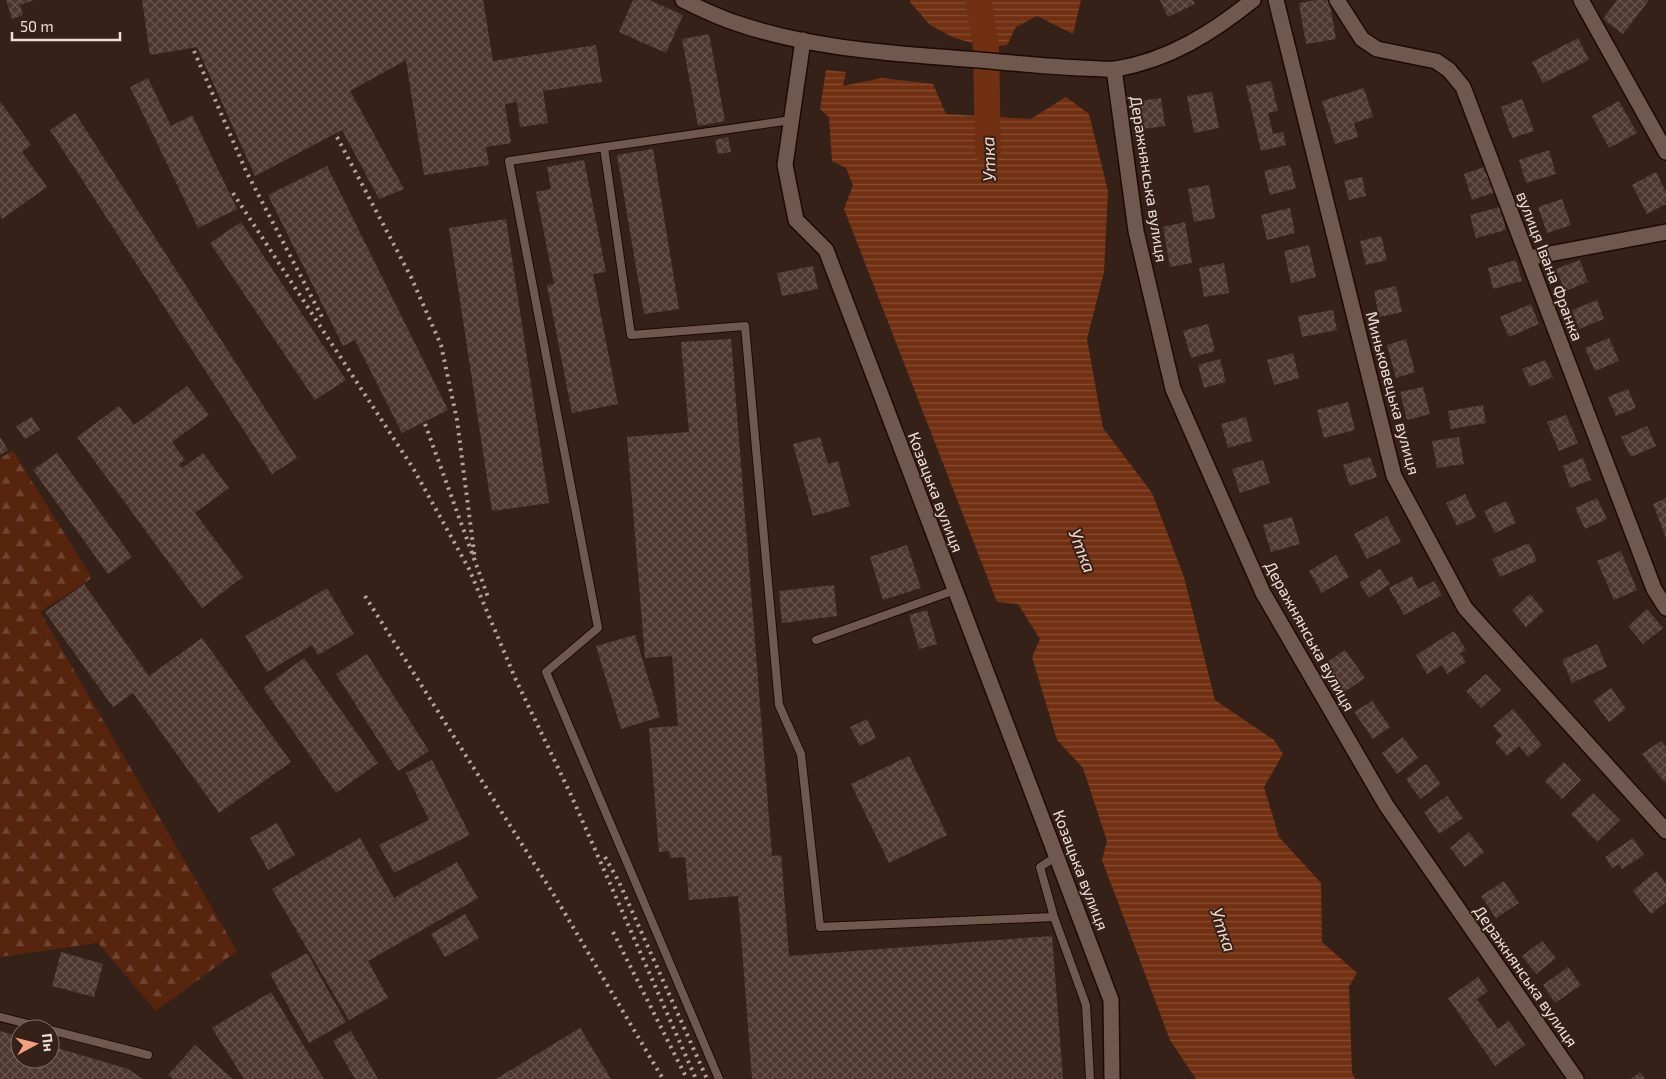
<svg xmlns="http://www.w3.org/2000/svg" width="1666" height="1079" font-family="'Exo 2',sans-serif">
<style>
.forest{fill:url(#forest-firs)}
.water{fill:url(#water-rules)}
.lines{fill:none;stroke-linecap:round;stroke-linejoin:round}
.river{stroke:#713011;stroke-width:26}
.building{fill:url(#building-cross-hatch)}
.lane-casing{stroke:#1d0a04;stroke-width:10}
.street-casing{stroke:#1d0a04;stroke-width:18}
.secondary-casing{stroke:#1d0a04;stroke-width:18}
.lane{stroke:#70584e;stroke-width:8}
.street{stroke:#70584e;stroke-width:15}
.secondary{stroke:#70584e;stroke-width:15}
.rail{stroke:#b4a39c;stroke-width:4;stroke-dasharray:2.5 5;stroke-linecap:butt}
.labels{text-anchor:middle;stroke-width:4;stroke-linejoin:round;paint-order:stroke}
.street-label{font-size:16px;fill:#eedfd9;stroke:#362118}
.water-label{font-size:18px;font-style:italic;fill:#f1d7cd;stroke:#362118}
</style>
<defs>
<pattern id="forest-firs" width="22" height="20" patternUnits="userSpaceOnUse" patternTransform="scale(1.25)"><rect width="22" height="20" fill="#57250e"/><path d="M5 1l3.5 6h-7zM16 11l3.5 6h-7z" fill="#6f4430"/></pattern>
<pattern id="water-rules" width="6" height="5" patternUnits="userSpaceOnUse" patternTransform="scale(1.25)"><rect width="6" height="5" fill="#713011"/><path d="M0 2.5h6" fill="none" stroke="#864e33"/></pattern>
<pattern id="building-cross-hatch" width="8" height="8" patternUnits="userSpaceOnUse" patternTransform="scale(1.25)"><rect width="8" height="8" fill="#4e372e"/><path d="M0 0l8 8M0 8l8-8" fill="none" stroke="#68544c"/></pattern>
</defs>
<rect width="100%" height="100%" fill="#362118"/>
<path class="forest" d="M 13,451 L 92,578 L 40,612 L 237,951 L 156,1011 L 98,943 L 0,957 L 0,458 Z"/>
<path class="water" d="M 910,0 L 1081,0 L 1073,34 L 1037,16 L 1016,27 L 1007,45 L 986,47 L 952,37 L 930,25 L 910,2 Z
M 826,70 L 846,72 L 843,86 L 882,78 L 933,84 L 946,114 L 1031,119 L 1066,97 L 1089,114 L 1108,191 L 1104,272 L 1087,339 L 1103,428 L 1152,493 L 1184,577 L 1215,700 L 1274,740 L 1283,754 L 1264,787 L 1279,837 L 1321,883 L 1322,942 L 1357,973 L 1349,986 L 1352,1073 L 1355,1079 L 1196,1079 L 1170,1040 L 1102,860 L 1107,841 L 1083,768 L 1057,740 L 1032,657 L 1040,639 L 1018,604 L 997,602 L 844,209 L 853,185 L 846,168 L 832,161 L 829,117 L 820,109 Z"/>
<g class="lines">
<path class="river" d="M 978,0 L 986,47 L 988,152"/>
</g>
<path class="building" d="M 6,0 L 34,0 L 20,5 L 23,15 L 12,19 Z
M 142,0 L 483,0 L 493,61 L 596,45 L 602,82 L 543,91 L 548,123 L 520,127 L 517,102 L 505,104 L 511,143 L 486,147 L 489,165 L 424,175 L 406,60 L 350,91 L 404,189 L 379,199 L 342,130 L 255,176 L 197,47 L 150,55 Z
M 633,0 L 649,0 L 683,15 L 666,53 L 619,32 Z
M 1160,0 L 1193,0 L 1195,4 L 1168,17 Z
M 1316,0 L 1329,0 L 1336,39 L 1306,44 L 1299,3 Z
M 1617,0 L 1649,0 L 1623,34 L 1603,19 Z
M 709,34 L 725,121 L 698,126 L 682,39 Z
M 1578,38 L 1589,60 L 1543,83 L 1532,62 Z
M 148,78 L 171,126 L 192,115 L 237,209 L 198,228 L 130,87 Z
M 1271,81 L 1278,111 L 1268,113 L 1273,134 L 1283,132 L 1286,145 L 1261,151 L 1246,86 Z
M 1364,88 L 1373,117 L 1354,123 L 1358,137 L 1335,144 L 1322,101 Z
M 1212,92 L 1219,128 L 1194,133 L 1187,96 Z
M 1161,98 L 1165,126 L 1143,129 L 1139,101 Z
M 1522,99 L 1534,131 L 1512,138 L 1501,107 Z
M 0,101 L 31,145 L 22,152 L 47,187 L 2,219 L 0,215 Z
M 1619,101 L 1637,133 L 1609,148 L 1592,116 Z
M 75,113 L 297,458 L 272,474 L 50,130 Z
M 728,137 L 731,152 L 718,154 L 715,140 Z
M 653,149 L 679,309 L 644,314 L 617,155 Z
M 1549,150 L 1556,174 L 1526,183 L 1519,160 Z
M 584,160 L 606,272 L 593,274 L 618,404 L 572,413 L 547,285 L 554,284 L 536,192 L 551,189 L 547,167 Z
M 1290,165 L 1296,188 L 1270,195 L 1264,171 Z
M 327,166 L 448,410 L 402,433 L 355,340 L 343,346 L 268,195 Z
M 1487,166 L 1495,192 L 1472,200 L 1464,174 Z
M 1656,172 L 1666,192 L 1666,204 L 1647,214 L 1632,185 Z
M 1362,177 L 1366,196 L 1349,200 L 1344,181 Z
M 1209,185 L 1215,218 L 1194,222 L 1188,189 Z
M 1562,199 L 1571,225 L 1547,233 L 1538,207 Z
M 1500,207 L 1506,230 L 1476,238 L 1470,215 Z
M 1290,208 L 1295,233 L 1267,240 L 1261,215 Z
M 506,219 L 549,503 L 492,511 L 449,228 Z
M 241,222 L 346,380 L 315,400 L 210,243 Z
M 1185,222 L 1192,263 L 1170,267 L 1163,227 Z
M 1381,236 L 1387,260 L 1366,265 L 1360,241 Z
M 1309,245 L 1316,277 L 1291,283 L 1284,251 Z
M 1516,260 L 1522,281 L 1493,289 L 1488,268 Z
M 1580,260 L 1588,282 L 1565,291 L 1556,269 Z
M 1224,263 L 1229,293 L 1204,297 L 1199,268 Z
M 813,266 L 818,289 L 782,296 L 777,273 Z
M 1396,286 L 1402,312 L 1379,317 L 1374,291 Z
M 1597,300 L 1604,319 L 1579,329 L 1572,310 Z
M 1531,304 L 1539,324 L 1509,337 L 1500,317 Z
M 1333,310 L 1337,330 L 1302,337 L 1298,316 Z
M 1208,324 L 1215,351 L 1191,358 L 1183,331 Z
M 1609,338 L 1619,361 L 1595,371 L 1585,348 Z
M 731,339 L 772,856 L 781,855 L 789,956 L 1052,936 L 1063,1079 L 752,1079 L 738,896 L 689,900 L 685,857 L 670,858 L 669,851 L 659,852 L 649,728 L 678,726 L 672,656 L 645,658 L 627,437 L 689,432 L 681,342 Z
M 1406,339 L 1415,372 L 1396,378 L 1387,345 Z
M 1293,353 L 1299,378 L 1274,385 L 1267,360 Z
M 1220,359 L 1226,382 L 1204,388 L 1198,365 Z
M 1545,360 L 1553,377 L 1530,387 L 1522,369 Z
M 187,386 L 209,415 L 172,442 L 185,460 L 179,464 L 182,468 L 203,453 L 229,488 L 195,513 L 243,577 L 202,608 L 77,437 L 119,406 L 134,425 Z
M 1423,387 L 1430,414 L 1407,420 L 1400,392 Z
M 1628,389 L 1636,408 L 1616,416 L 1608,397 Z
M 1348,402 L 1355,430 L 1324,438 L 1317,410 Z
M 1483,405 L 1486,423 L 1451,429 L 1448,411 Z
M 1566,415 L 1578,443 L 1559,451 L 1547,422 Z
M 32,417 L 40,430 L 25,439 L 16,426 Z
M 1246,417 L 1252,441 L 1228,448 L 1221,424 Z
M 1647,426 L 1656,446 L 1631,457 L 1621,437 Z
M 0,437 L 8,450 L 0,455 Z
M 820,437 L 828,464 L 838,461 L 850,506 L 813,516 L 793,444 Z
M 1459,437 L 1464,464 L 1437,468 L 1432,441 Z
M 57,453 L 132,557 L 108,574 L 33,470 Z
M 1370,457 L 1377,477 L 1350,486 L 1343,465 Z
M 1583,458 L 1591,480 L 1570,488 L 1563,466 Z
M 1263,460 L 1270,483 L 1240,493 L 1232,469 Z
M 1465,494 L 1476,517 L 1457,526 L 1446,503 Z
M 1597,498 L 1607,519 L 1585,529 L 1575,508 Z
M 1666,498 L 1666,538 L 1653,504 Z
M 1506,501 L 1516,523 L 1495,533 L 1484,511 Z
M 1387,516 L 1401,542 L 1367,559 L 1354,534 Z
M 1292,517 L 1300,544 L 1271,552 L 1263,525 Z
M 1529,543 L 1537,561 L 1500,577 L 1492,559 Z
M 907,545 L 921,588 L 883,600 L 870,557 Z
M 1621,551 L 1637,590 L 1614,600 L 1597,561 Z
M 1336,555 L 1349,577 L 1322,593 L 1309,571 Z
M 1380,569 L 1390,584 L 1369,598 L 1359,583 Z
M 1412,576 L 1418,589 L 1434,581 L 1442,595 L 1404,615 L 1389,588 Z
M 84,584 L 149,676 L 202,638 L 291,762 L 219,813 L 133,693 L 113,707 L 45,612 Z
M 834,585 L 837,616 L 782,623 L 779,591 Z
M 327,588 L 354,634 L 318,655 L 312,645 L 267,672 L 245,636 Z
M 1530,594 L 1544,611 L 1526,627 L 1512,610 Z
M 1647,609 L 1663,628 L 1643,644 L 1628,626 Z
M 927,610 L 937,644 L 919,649 L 909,615 Z
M 1454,631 L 1466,650 L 1460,653 L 1466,662 L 1447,674 L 1442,665 L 1427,674 L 1416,655 Z
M 635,635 L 660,717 L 621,729 L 596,646 Z
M 1597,644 L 1607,667 L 1572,683 L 1562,660 Z
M 1345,650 L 1365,678 L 1343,693 L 1323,665 Z
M 367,654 L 429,751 L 398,771 L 336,674 Z
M 304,658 L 378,763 L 336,793 L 263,688 Z
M 1486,674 L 1501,690 L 1481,708 L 1466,691 Z
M 1611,688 L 1626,709 L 1609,722 L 1593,701 Z
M 1372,701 L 1390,727 L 1373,739 L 1354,712 Z
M 1513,709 L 1542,745 L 1528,757 L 1519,746 L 1507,756 L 1495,742 L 1502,736 L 1493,726 Z
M 867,719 L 876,738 L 860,746 L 850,727 Z
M 1403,737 L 1418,758 L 1397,774 L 1382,753 Z
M 1661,741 L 1666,747 L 1666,781 L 1664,782 L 1642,754 Z
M 909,756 L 947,835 L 889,863 L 851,784 Z
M 432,760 L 470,835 L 394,873 L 379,845 L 429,820 L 406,773 Z
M 1564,762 L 1581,780 L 1562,799 L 1545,781 Z
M 1426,764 L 1441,784 L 1420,799 L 1406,779 Z
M 1593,793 L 1620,820 L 1597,842 L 1571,814 Z
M 1447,796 L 1463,818 L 1439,834 L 1424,812 Z
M 277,823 L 295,855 L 268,870 L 250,838 Z
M 1469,832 L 1484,852 L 1465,867 L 1450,848 Z
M 360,838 L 394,898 L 457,862 L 478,898 L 368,961 L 388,998 L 349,1020 L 272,889 Z
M 1633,838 L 1644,855 L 1622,869 L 1619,864 L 1612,868 L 1605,857 Z
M 1656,871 L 1666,883 L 1666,902 L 1651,914 L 1633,891 Z
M 1504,881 L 1519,903 L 1496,918 L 1481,896 Z
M 465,914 L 479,938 L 445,957 L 431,934 Z
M 1542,941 L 1556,958 L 1536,974 L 1522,956 Z
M 61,952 L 103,964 L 94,997 L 52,986 Z
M 307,953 L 346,1022 L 309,1043 L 270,974 Z
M 1568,967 L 1581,985 L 1555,1003 L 1543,985 Z
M 1478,977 L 1488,991 L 1477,999 L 1498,1029 L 1509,1021 L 1525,1045 L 1495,1066 L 1448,998 Z
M 271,992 L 324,1079 L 244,1079 L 212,1028 Z
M 580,1028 L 611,1079 L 496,1079 Z
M 0,1031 L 20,1037 L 20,1059 L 50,1059 L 50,1046 L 128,1069 L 143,1079 L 0,1079 Z
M 351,1031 L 378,1079 L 355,1079 L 333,1041 Z
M 195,1045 L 233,1079 L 173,1079 L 168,1075 Z
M 1640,1072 L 1645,1079 L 1631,1079 Z"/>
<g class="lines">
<g class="lane-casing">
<path id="lane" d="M 604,147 L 631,335 L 745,326 L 779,705 L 801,754 L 820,927 L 1054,917
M 816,640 L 955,590
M 1057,856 L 1040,867 L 1054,917 L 1086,1005 L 1090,1079
M 0,1017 L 48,1029
M 50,1030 L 148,1055
M 719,1079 L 546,672 L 598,628 L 509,161 L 791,120"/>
</g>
<g class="street-casing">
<path id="street" d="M 683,0 C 701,9 720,18 739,24 C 822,52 913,54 1000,62 C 1027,64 1055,67 1082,68 C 1093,68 1106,70 1116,69 C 1169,60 1212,33 1253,0
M 1276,0 L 1394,476 L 1465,608 L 1666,831
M 1337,0 L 1362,39 L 1377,49 L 1436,61 L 1449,70 L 1463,87 L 1654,589 L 1666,608
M 803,40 L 785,165 L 796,220 L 826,250 L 1111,1000 L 1112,1079
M 1114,69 L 1136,231 L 1173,389 L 1263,593 L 1386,805 L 1576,1079
M 1528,258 L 1666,232"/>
</g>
<g class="secondary-casing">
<path id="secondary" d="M 1581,0 L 1666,152"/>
</g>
<use href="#lane" class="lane"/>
<use href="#street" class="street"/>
<use href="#secondary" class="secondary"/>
<path class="rail" d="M 194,51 L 246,171 L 323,319
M 337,137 L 411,277 L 441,345 L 457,420 L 475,560
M 233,193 L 413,468 L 469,569 L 516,680 L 571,795 L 696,1079
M 425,424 L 488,597
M 365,596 L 554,895 L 663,1079
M 605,857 L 619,882 L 707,1079
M 613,932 L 687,1079"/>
</g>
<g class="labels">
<g class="street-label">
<text transform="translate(1149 179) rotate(81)" y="6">Деражнянська вулиця</text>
<text transform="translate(1550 266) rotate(69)" y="6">вулиця Івана Франка</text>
<text transform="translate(1393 393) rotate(75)" y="6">Миньковецька вулиця</text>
<text transform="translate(936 492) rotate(69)" y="6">Козацька вулиця</text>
<text transform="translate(1310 636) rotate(61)" y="6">Деражнянська вулиця</text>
<text transform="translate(1081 870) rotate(69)" y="6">Козацька вулиця</text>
<text transform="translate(1526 976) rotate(55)" y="6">Деражнянська вулиця</text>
</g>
<g class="water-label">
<text transform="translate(989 159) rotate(-92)" y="6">Утка</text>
<text transform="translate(1082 551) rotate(69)" y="6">Утка</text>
<text transform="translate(1223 930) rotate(71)" y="6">Утка</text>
</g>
</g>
<g transform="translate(35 1044) rotate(83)"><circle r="24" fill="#362118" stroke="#806d65"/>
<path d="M0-4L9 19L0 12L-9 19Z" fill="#f2a07f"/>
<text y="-8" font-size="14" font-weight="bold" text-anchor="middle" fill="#eedfd9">Пн</text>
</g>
<path d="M12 32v8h108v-8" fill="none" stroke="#eedfd9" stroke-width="2.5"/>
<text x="20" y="32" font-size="15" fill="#eedfd9" stroke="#362118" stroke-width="4" paint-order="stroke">50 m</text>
</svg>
